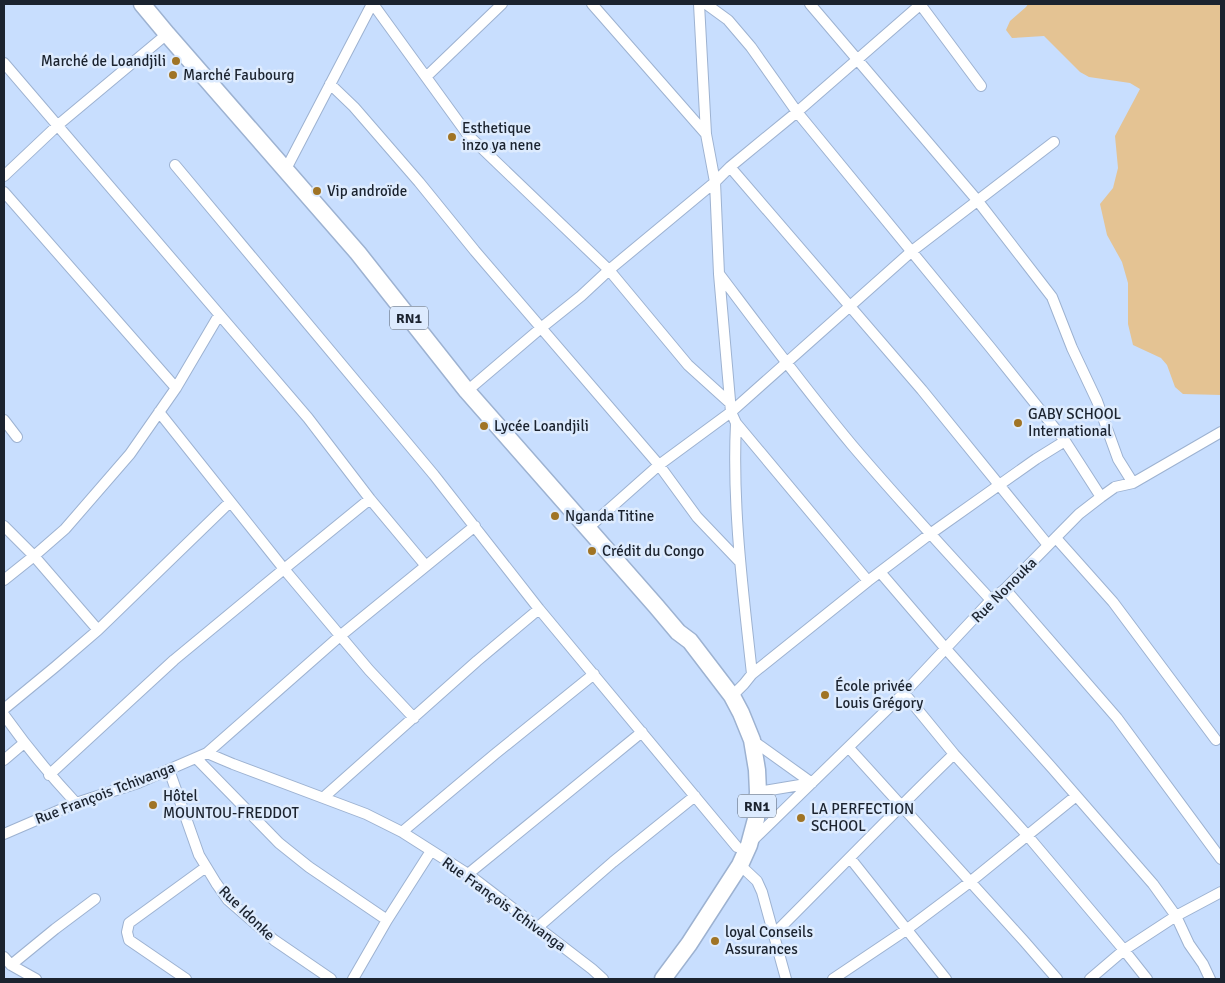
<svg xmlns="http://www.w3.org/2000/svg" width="1225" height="983" font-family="Signika,sans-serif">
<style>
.green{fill:#e4c393}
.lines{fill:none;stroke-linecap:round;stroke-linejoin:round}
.minor-casing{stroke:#9db2d1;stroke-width:12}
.trunk-casing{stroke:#9db2d1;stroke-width:19}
.minor{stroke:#fff;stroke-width:10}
.trunk{stroke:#fff;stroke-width:16}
.poi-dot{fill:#a07425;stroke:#ddebfe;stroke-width:2}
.labels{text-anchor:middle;stroke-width:5;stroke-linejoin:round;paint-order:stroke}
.shield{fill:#ddebfe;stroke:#555f6d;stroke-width:1}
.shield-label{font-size:14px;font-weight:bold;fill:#1b232f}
.poi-label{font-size:15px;fill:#1b232f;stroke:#ddebfe;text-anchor:start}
.street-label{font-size:15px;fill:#1b232f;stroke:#ddebfe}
</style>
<rect width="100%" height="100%" fill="#c8defe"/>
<path class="green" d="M 1028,4 L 1221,4 L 1221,395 L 1183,394 L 1175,387 L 1167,365 L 1161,358 L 1133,345 L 1128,324 L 1128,283 L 1122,262 L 1107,235 L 1100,204 L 1113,188 L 1118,168 L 1115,136 L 1140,89 L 1130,83 L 1089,77 L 1080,72 L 1044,36 L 1012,38 L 1006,30 L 1010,21 L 1026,7 Z"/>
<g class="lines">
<g class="minor-casing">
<path id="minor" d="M 373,4 L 468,135 L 609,270 L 688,365 L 730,403
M 592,4 L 706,134
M 699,4 L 706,134 L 715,182 L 719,274 L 731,412 L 736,423 L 868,581
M 706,4 L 728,20 L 751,47 L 797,112 L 990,347 L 1065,441 L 1101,497
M 810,4 L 977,200 L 1052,297 L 1072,348 L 1097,401 L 1118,459 L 1133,483
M 920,4 L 981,86
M 4,63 L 308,418 L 370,499 L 426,566
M 426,77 L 502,4
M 330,84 L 354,107 L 419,182 L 475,251 L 659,465 L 697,517 L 739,561
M 175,165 L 434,475 L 539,609 L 737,847
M 730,167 L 922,390 L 1048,545
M 286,169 L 372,4
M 4,176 L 58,125 L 167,34
M 4,192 L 176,388
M 720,275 C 763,332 806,390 852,445 C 897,498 944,549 991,600
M 467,391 L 541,328 L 581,296 L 609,270 L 715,182 L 730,167 L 797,112 L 921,4
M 159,412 L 284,569 L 369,670 L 414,718
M 4,420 L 17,437
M 736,423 C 732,507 743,591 752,674
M 4,526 L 34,556 L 98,630
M 588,528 L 659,465 L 731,412 L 912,251 L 1054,142
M 1056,538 L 1113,602 L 1216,740
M 880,572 L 946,649 L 1053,769 L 1153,884 L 1176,916 L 1189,944 L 1203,964 L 1210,979
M 4,580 L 34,556 L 65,529 L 130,454 L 176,388 L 219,315
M 1005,589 L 1117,718 L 1221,859
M 904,693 L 954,754 L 1027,835 L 1124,950 L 1147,979
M 732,696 L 744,684 L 752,674 L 868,581 L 930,534 L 1036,459 L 1065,441
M 4,709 L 55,667 L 98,630 L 230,502
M 4,715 C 26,746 50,775 76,803
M 752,740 L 812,783
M 849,748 L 1024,941 L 1057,979
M 207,753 L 233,764 L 366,814 L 402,832 L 468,874 L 592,969 L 603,979
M 196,758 L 279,843 L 309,867 L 387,920
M 4,760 L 24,743
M 169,770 L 199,855 L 216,883 L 228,900 L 274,940 L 331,979
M 49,775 L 174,660 L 284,569 L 370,499
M 758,792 L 812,783
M 324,797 L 477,661 L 539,609
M 402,832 L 495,754 L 594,674
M 4,834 L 76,803 L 138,783 L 207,753 L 340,636 L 475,526
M 751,842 L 904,693 L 991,600 L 1005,589 L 1079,514 L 1101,497 L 1115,487 L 1133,483 L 1221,432
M 850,858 L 946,979
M 740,865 L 757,881 L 762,892 L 786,979
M 468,874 L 642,732
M 537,928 L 613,862 L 695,796
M 774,934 C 834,874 893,813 954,754
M 4,957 L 11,965 L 36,979
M 11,965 L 55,929 L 95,899
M 186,979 L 129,940 L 127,932 L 129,923 L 206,867
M 353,979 L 387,920 L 431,851
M 833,979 L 906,930 L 970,882 L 1076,796
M 1090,979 L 1124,950 L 1176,916 L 1221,892"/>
</g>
<g class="trunk-casing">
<path id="trunk" d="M 142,4 L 167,34 L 358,253 L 467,391 L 656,606 L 678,632 L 690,641 L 732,696 L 741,713 L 752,740 L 757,770 L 758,792 L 756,819 L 749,845 L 740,865 L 689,944 L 663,979"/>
</g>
<use href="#minor" class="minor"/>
<use href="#trunk" class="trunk"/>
</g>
<g class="poi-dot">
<circle cx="176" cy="61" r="5"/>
<circle cx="173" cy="75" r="5"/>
<circle cx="452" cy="137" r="5"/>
<circle cx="317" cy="191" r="5"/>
<circle cx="1018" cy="423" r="5"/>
<circle cx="484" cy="426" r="5"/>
<circle cx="555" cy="516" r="5"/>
<circle cx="592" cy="551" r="5"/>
<circle cx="825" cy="695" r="5"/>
<circle cx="153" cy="805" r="5"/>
<circle cx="801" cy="818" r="5"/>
<circle cx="715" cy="941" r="5"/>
</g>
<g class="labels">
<g class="shield">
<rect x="390" y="306.5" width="38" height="23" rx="4"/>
<rect x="738" y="794.5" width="38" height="23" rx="4"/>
</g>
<g class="shield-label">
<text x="409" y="323">RN1</text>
<text x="757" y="811">RN1</text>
</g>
<g class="poi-label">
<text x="166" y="66" text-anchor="end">Marché de Loandjili</text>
<text x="183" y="80">Marché Faubourg</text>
<text x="462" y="133">Esthetique<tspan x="462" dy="17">inzo ya nene</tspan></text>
<text x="327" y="196">Vip androïde</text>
<text x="1028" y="419">GABY SCHOOL<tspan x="1028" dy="17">International</tspan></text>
<text x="494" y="431">Lycée Loandjili</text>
<text x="565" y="521">Nganda Titine</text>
<text x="602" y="556">Crédit du Congo</text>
<text x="835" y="691">École privée<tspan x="835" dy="17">Louis Grégory</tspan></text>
<text x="163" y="801">Hôtel<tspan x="163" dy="17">MOUNTOU-FREDDOT</tspan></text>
<text x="811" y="814">LA PERFECTION<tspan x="811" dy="17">SCHOOL</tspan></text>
<text x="725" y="937">loyal Conseils<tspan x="725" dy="17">Assurances</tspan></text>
</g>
<g class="street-label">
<text transform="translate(1004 590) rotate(-45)" y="5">Rue Nonouka</text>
<text transform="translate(105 793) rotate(-21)" y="5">Rue François Tchivanga</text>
<text transform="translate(504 904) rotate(36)" y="5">Rue François Tchivanga</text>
<text transform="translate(247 913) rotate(44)" y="5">Rue Idonke</text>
</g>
</g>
<rect width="1225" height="983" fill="none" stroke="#1b232f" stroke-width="10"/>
</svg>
